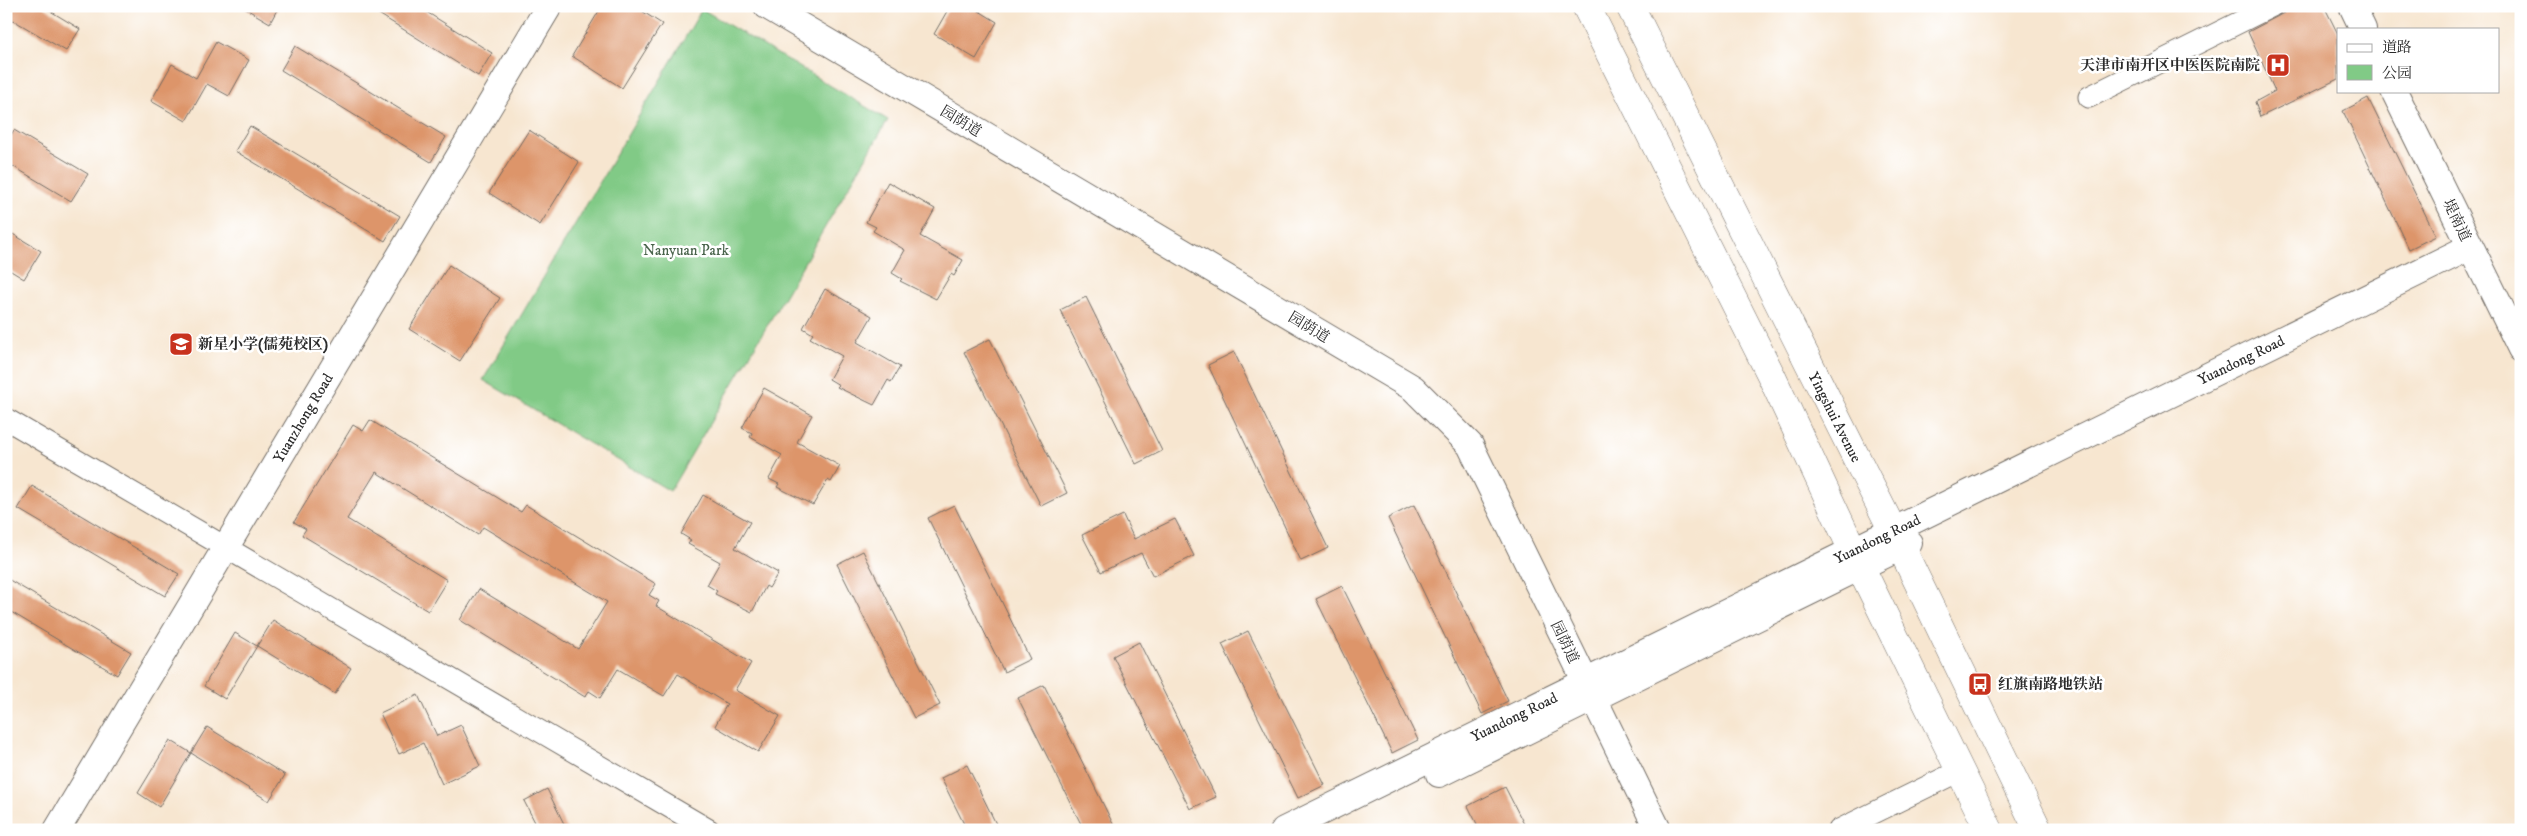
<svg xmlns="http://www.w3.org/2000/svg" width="2527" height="836" font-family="'IM FELL DW Pica','Noto Serif SC',serif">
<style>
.green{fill:#81ca86;stroke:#567a58}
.building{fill:#dd956b}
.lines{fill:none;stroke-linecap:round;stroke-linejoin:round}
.minor-casing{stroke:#726c65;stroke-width:23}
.tertiary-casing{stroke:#726c65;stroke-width:28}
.secondary-casing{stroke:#726c65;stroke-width:29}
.minor{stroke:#fff;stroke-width:21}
.tertiary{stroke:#fff;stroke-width:26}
.secondary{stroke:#fff;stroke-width:28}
.labels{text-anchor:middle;stroke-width:5;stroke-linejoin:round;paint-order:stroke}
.poi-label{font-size:15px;font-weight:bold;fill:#2b2b2b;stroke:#fff;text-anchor:start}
.street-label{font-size:15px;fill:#2b2b2b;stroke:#fff}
.park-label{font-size:15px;fill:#49634b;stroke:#fff}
</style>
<rect width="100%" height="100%" fill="#fff"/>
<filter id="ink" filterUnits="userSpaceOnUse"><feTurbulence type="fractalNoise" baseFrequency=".02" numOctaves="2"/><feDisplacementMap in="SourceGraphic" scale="10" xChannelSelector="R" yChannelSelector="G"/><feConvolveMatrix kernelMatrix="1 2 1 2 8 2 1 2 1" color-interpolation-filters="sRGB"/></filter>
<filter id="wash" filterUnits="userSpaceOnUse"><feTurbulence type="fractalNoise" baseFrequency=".0096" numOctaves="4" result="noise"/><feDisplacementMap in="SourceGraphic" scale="20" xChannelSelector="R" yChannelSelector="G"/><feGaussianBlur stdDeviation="1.12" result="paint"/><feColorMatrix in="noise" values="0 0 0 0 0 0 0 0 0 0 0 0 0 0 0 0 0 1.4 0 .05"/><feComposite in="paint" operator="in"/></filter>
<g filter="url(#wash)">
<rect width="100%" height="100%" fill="#f7e6d0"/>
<path class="green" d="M 702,9 L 888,120 L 670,491 L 483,380 Z"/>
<g id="blocks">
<path class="building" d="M 6,6 L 42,6 L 80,29 L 66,51 L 6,16 Z
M 241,6 L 279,6 L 270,23 Z
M 366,6 L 417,6 L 492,53 L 478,76 Z
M 602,6 L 634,6 L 662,24 L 622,88 L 572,56 Z
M 950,6 L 971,6 L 997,22 L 976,59 L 934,34 Z
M 2297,6 L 2324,6 L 2338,34 L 2338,79 L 2260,117 L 2255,102 L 2275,91 L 2248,32 Z
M 216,42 L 249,60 L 229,96 L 207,84 L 186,121 L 151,101 L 172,64 L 196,78 Z
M 295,46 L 446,137 L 431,162 L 281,70 Z
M 2368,98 L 2436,236 L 2409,249 L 2343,111 Z
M 250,126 L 400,216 L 385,241 L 235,151 Z
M 14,130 L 88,174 L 71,201 L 6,162 L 6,143 Z
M 529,130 L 579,162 L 540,225 L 489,193 Z
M 888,182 L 935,209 L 920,236 L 963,260 L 954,276 L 951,274 L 936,299 L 900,281 L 902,279 L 892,273 L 905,250 L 873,231 L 876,227 L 866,222 Z
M 6,230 L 41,251 L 24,279 L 6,268 Z
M 449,265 L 500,298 L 460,361 L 409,329 Z
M 825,289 L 872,316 L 857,342 L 900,367 L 891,382 L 888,380 L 874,405 L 837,387 L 839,385 L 829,379 L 842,356 L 810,338 L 813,334 L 803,328 Z
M 1086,297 L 1162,451 L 1136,464 L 1060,310 Z
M 990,339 L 1067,493 L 1041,506 L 964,352 Z
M 1234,352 L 1328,548 L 1301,561 L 1208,365 Z
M 764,388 L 812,415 L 797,442 L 840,466 L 831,482 L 828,480 L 813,505 L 777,487 L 779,484 L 769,479 L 782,455 L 750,437 L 752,433 L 742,428 Z
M 370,420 L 521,512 L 526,505 L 656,584 L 649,595 L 659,601 L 656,606 L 751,663 L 735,690 L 780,716 L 758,752 L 715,726 L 727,704 L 678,674 L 664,696 L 618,669 L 600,698 L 589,691 L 585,697 L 460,620 L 479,589 L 578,649 L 607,602 L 483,527 L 478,535 L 376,472 L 347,519 L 447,580 L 428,611 L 302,535 L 306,529 L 294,522 L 353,425 L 363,431 Z
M 32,486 L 179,574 L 165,596 L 18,509 Z
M 703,495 L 750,522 L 735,548 L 778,573 L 769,588 L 766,586 L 752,612 L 715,594 L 717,591 L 707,585 L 720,562 L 688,544 L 691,540 L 681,534 Z
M 954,505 L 1030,659 L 1004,672 L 928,518 Z
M 1414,505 L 1508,701 L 1482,714 L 1388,518 Z
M 1123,515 L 1134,539 L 1175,519 L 1194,556 L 1153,576 L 1141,553 L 1101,572 L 1082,535 Z
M 863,551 L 940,705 L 914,718 L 837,564 Z
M 6,578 L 131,652 L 117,675 L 6,609 Z
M 1342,586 L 1418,740 L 1392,753 L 1316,599 Z
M 273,620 L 351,668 L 335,694 L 257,646 Z
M 1248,631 L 1325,785 L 1298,798 L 1222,644 Z
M 235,633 L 257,646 L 225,699 L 204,686 Z
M 1139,642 L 1216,797 L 1190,809 L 1113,656 Z
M 1044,685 L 1116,830 L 1084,830 L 1018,698 Z
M 418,695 L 437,736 L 461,725 L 480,766 L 442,784 L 423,743 L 399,754 L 380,713 Z
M 207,727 L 285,775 L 269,801 L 191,753 Z
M 170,740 L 191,753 L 159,807 L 138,793 Z
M 967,765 L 999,830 L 967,830 L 941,778 Z
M 1505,787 L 1527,830 L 1480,830 L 1468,806 Z
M 547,789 L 567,830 L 539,830 L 524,801 Z"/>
</g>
</g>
<g filter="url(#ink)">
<use href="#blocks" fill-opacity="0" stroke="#726c65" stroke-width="1"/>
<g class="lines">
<g class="minor-casing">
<path id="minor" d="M 2089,97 L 2272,6
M 6,419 L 709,830
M 1839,830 L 1961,770"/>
</g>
<g class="tertiary-casing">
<path id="tertiary" d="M 767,6 L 1413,388 L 1470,445 L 1658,830
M 2352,6 L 2363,29
M 2394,91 L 2521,349
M 1439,774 L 1909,543
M 57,830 L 549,6
M 1284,830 L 2470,247"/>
</g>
<g class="secondary-casing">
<path id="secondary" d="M 1586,6 L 1771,375 L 1861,568 L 1989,830
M 1630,6 L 1901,547 L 2038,830"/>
</g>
<use href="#minor" class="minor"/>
<use href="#tertiary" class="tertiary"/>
<use href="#secondary" class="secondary"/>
</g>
</g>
<defs>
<g id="hospital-square" transform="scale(1.25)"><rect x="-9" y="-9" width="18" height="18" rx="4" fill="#c8321e" stroke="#fff"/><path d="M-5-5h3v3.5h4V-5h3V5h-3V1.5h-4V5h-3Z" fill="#fff"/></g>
<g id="school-square" transform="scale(1.25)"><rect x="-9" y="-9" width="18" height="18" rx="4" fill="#c8321e" stroke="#fff"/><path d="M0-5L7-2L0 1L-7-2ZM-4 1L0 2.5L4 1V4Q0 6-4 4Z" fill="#fff"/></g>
<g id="bus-square" transform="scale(1.25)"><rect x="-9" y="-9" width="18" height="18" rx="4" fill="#c8321e" stroke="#fff"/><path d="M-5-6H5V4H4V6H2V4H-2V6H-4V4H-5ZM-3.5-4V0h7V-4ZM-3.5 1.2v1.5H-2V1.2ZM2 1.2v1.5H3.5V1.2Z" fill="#fff"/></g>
</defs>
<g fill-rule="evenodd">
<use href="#hospital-square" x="2278" y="65"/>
<use href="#school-square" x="181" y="344"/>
<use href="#bus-square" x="1980" y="684"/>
</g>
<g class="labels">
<g class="poi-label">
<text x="2260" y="70" text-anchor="end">天津市南开区中医医院南院</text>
<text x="198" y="349">新星小学(儒苑校区)</text>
<text x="1998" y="689">红旗南路地铁站</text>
</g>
<g class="street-label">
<text transform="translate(961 121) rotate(31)" y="5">园荫道</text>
<text transform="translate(2457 220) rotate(64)" y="5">堤南道</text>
<text transform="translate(1309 327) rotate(31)" y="5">园荫道</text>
<text transform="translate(2241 360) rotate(-26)" y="5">Yuandong Road</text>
<text transform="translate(1835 417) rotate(63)" y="5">Yingshui Avenue</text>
<text transform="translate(303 418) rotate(-59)" y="5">Yuanzhong Road</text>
<text transform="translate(1877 539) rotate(-26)" y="5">Yuandong Road</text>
<text transform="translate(1565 642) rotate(64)" y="5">园荫道</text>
<text transform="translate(1514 717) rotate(-26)" y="5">Yuandong Road</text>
</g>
<g class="park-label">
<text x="686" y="255">Nanyuan Park</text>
</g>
</g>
<rect width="2527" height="836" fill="none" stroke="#fff" stroke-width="25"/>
<rect x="2337" y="28" width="162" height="65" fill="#ffffff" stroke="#aaaaaa"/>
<rect x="2347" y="44" width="25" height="8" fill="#ffffff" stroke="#aaaaaa"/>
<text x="2382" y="52" font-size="15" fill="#2b2b2b">道路</text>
<rect x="2347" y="65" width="25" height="15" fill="#81ca86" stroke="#aaaaaa"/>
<text x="2382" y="78" font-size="15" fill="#2b2b2b">公园</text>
</svg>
